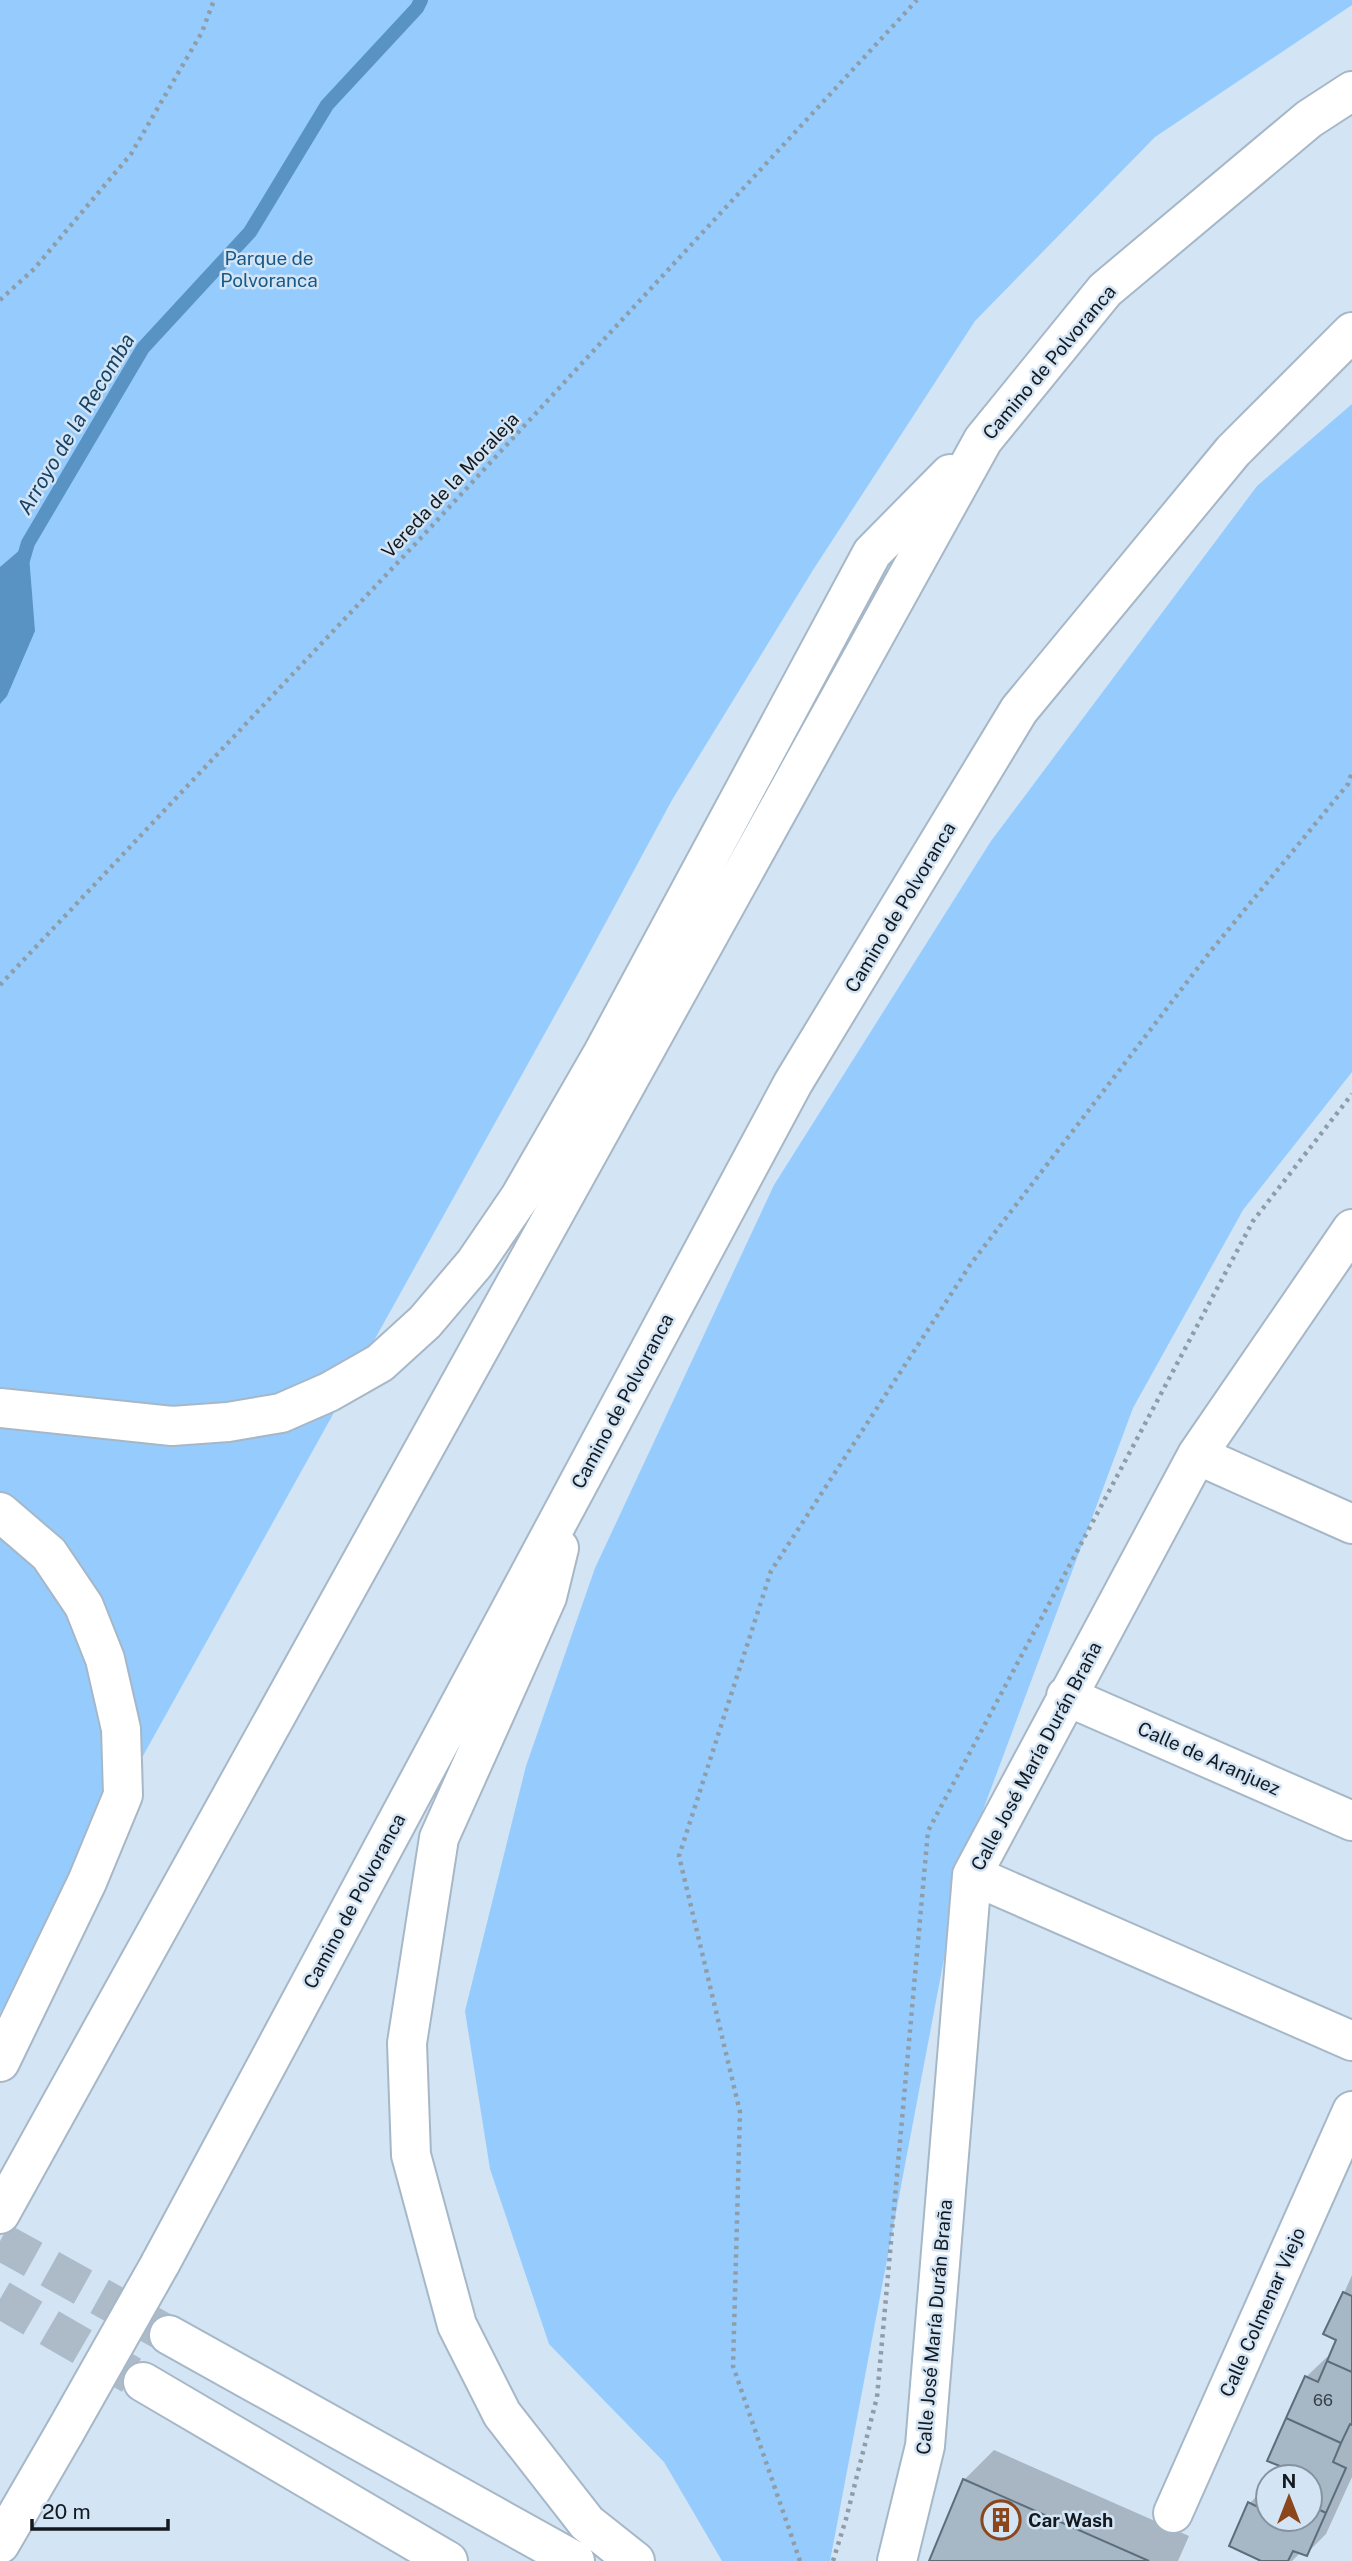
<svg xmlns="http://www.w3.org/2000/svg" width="1352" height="2561" font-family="'Public Sans',sans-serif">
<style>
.green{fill:#95ccfd}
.water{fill:#5993c4}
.shadow{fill:#0003}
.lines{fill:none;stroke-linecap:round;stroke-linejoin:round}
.stream{stroke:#5993c4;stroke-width:14}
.building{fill:#a6b7c6;stroke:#5d6d7b;stroke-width:2}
.trunk-tunnel{stroke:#adbbc9;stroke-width:38;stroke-dasharray:38 19;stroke-linecap:butt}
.minor-casing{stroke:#a6b7c7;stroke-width:42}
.trunk-casing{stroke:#a6b7c7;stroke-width:42}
.path{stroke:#8f9da9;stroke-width:4.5;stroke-dasharray:3.5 5;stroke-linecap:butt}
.minor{stroke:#fff;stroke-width:38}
.trunk{stroke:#fff;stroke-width:38}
.trunk-bridge-casing{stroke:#a6b7c7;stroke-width:42;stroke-linecap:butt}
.trunk-bridge{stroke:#fff;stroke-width:38}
.labels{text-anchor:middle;stroke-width:5;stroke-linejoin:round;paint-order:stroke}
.number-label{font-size:16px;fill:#384049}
.park-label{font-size:19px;fill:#185988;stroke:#d3e4f4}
.street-label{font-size:19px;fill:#13191f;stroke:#d3e4f4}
.poi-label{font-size:19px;font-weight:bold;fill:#13191f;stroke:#d3e4f4;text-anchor:start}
.water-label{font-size:21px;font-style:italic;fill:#174264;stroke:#d3e4f4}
</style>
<rect width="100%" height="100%" fill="#d3e4f4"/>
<path class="green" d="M 0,0 L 1352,0 L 1352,5 L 1155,137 L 975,321 L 813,570 L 672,800 L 579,972 L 0,2013 Z
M 1352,404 L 1352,1072 L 1243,1210 L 1133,1408 L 961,1869 L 830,2561 L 722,2561 L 664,2462 L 549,2344 L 490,2169 L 465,2011 L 526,1766 L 595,1568 L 774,1185 L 991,841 L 1257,486 Z"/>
<path class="water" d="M 28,543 L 35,631 L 7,696 L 0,704 L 0,567 Z"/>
<path class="shadow" d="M 1352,2275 L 1352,2477 L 1326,2534 L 1306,2554 L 1301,2552 L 1292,2561 L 1266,2561 L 1250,2503 L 1268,2485 L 1268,2519 L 1310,2519 L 1310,2477 L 1277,2477 L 1306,2377 L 1327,2357 L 1330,2359 L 1339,2339 L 1326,2334 Z
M 994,2450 L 1189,2536 L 1178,2561 L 931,2561 L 964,2480 Z"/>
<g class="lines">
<path class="stream" d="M 23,560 L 28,543 L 143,348 L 250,232 L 327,105 L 417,8 L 421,0"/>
</g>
<path class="building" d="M 1343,2292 L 1352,2296 L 1352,2372 L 1327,2361 L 1336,2340 L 1323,2334 Z
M 1327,2361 L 1352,2372 L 1352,2425 L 1350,2424 L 1341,2443 L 1286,2418 L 1305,2376 L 1318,2382 Z
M 1286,2418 L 1341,2443 L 1333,2462 L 1346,2468 L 1326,2513 L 1310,2505 L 1310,2477 L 1275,2477 L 1280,2466 L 1267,2461 Z
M 963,2479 L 1149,2561 L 929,2561 Z
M 1268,2494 L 1268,2519 L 1310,2519 L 1310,2505 L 1326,2513 L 1307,2556 L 1293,2551 L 1288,2561 L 1261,2561 L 1229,2546 L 1248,2502 L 1262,2509 Z"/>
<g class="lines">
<path class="trunk-tunnel" d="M 0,2241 L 169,2335
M 0,2299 L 143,2382"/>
<g class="minor-casing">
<path id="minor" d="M 1197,1455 L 1352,1524
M 1066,1696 L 1352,1821
M 972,1875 L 1352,2041
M 1173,2513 L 1352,2111
M 897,2561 L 925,2446 L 972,1875 L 1197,1455 L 1352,1229"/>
</g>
<g class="trunk-casing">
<path id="trunk" d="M 0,1408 L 172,1426 L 228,1422 L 281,1413 L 329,1392 L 380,1363 L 425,1322 L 475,1263 L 520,1197 L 603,1053 L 872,553 L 950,474
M 0,1512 L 49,1554 L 84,1606 L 105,1659 L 121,1729 L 123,1795 L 87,1882 L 0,2062
M 559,1548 L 547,1597 L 439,1838 L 407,2043 L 411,2155 L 457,2325 L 502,2414 L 587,2523 L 635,2561
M 0,2214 L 983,440 L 1105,290 L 1309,119 L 1352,91
M 160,2264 L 793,1083 L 1019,710 L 1233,451 L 1352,332
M 169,2335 L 575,2561
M 143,2382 L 448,2561
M 0,2544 L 65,2432"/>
</g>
<path class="path" d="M 0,300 L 34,269 L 131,154 L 202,32 L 214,0
M 0,985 L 418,541 L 917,0
M 800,2561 L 733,2366 L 740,2112 L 679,1856 L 771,1571 L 970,1265 L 1210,952 L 1348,784 L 1352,772
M 833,2561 L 846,2519 L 877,2397 L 928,1831 L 1253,1221 L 1352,1094"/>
<use href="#minor" class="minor"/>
<use href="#trunk" class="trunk"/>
<g class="trunk-bridge-casing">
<path id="trunk-bridge" d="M 65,2432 L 160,2264"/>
</g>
<use href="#trunk-bridge" class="trunk-bridge"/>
</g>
<defs>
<g id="building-ring" transform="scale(2.0125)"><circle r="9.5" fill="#d3e4f4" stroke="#8b461b" stroke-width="1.5"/><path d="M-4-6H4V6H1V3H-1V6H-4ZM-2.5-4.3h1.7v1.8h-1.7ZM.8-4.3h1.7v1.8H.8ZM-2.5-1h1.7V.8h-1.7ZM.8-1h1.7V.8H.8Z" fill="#8b461b"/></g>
</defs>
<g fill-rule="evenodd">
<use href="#building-ring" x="1001" y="2520"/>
</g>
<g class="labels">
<g class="number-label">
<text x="1323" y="2406">66</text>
</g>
<g class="park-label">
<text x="269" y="265">Parque de<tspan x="269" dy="22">Polvoranca</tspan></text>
</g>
<g class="street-label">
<text transform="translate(1049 362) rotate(-50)" y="7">Camino de Polvoranca</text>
<text transform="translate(450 485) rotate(-47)" y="7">Vereda de la Moraleja</text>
<text transform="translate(900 907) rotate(-59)" y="7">Camino de Polvoranca</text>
<text transform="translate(622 1401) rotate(-62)" y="7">Camino de Polvoranca</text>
<text transform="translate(1036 1756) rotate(-62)" y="7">Calle José María Durán Braña</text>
<text transform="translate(1209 1758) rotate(24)" y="7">Calle de Aranjuez</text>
<text transform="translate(354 1901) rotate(-62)" y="7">Camino de Polvoranca</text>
<text transform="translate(1262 2312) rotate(-66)" y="7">Calle Colmenar Viejo</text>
<text transform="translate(934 2327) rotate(-85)" y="7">Calle José María Durán Braña</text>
</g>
<g class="poi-label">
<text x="1028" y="2527">Car Wash</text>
</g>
<g class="water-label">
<text transform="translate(76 424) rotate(-59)" y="7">Arroyo de la Recomba</text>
</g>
</g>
<g transform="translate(1289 2498)"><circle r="33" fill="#d3e4f4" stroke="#86939f" stroke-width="2"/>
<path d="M0-5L12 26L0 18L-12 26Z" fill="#8b461b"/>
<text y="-10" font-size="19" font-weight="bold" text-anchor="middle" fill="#13191f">N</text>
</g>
<path d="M32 2519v10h136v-10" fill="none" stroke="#13191f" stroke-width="3.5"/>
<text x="42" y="2519" font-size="21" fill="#13191f" stroke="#d3e4f4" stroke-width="5" paint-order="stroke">20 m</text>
</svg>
